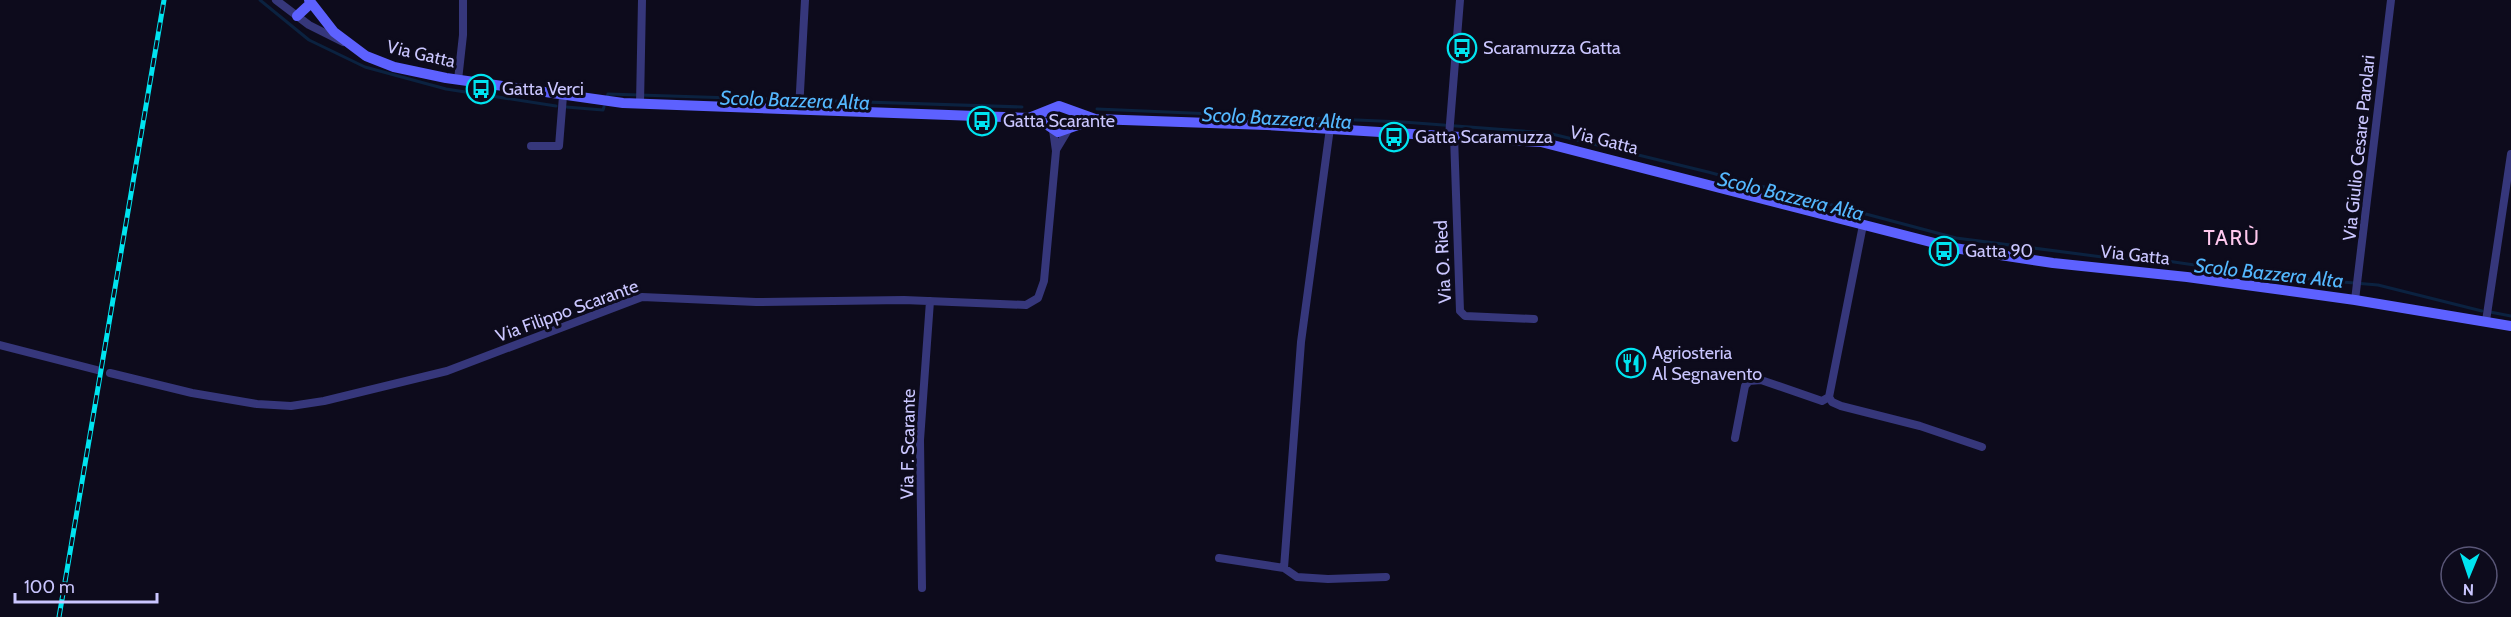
<svg xmlns="http://www.w3.org/2000/svg" width="2511" height="617" font-family="Cabin,sans-serif">
<style>
.lines{fill:none;stroke-linecap:round;stroke-linejoin:round}
.stream{stroke:#0b2240;stroke-width:3}
.street{stroke:#36377b;stroke-width:8}
.secondary{stroke:#5d61ff;stroke-width:10}
.rail-casing{stroke:#00e4f0;stroke-width:5}
.rail{stroke:#0d0b1c;stroke-width:3;stroke-dasharray:9;stroke-linecap:butt}
.labels{text-anchor:middle;stroke-width:6;stroke-linejoin:round;paint-order:stroke}
.poi-label{font-size:18px;fill:#cac6ff;stroke:#0d0b1c;text-anchor:start}
.street-label{font-size:18px;fill:#cac6ff;stroke:#0d0b1c}
.water-label{font-size:20px;font-style:italic;fill:#54b8ff;stroke:#0d0b1c}
.quarter-label{font-size:21px;letter-spacing:1.5px;fill:#ffc8ee;stroke:#0d0b1c}
</style>
<rect width="100%" height="100%" fill="#0d0b1c"/>
<g class="lines">
<path class="stream" d="M 260,0 L 309,40 L 365,67 L 446,89 L 556,106
M 607,97 L 608,94 L 1022,107
M 566,107 L 603,110 L 604,107
M 1097,109 L 1403,122 L 1548,133 L 1708,172 L 1956,238 L 2110,258 L 2167,261 L 2271,276 L 2378,285 L 2482,311
M 2490,312 L 2511,316"/>
<path class="street" d="M 276,0 L 309,25 L 343,42
M 458,80 L 463,35 L 463,0
M 640,104 L 642,0
M 799,110 L 805,0
M 1449,136 L 1460,0
M 1454,136 L 1460,311 L 1465,316 L 1534,319
M 531,146 L 559,146 L 563,96
M 1056,150 L 1068,130
M 1863,225 L 1829,397 L 1832,402 L 1841,406 L 1920,426 L 1982,447
M 2355,300 L 2391,0
M 2486,321 L 2511,154
M 0,345 L 97,370
M 110,373 L 192,393 L 257,404 L 291,406 L 324,401 L 447,371 L 642,297 L 756,302 L 904,300 L 1026,305 L 1038,298 L 1044,281 L 1056,151 L 1053,130
M 1735,438 L 1745,386 L 1749,381 L 1761,380 L 1822,401 L 1829,397
M 1219,558 L 1284,568 L 1297,577 L 1328,579 L 1386,577
M 1284,568 L 1301,342 L 1330,128
M 922,588 L 920,440 L 930,301"/>
<path class="secondary" d="M 309,0 L 334,32 L 366,56 L 394,67 L 446,78 L 623,103 L 1029,118 L 1043,122 L 1058,132 L 1095,119
M 297,16 L 311,3
M 1029,118 L 1059,106 L 1095,119 L 1267,125 L 1541,142 L 1954,248 L 2053,263 L 2187,277 L 2355,300 L 2511,326"/>
<g class="rail-casing">
<path id="rail" d="M 59,617 L 164,0"/>
</g>
<use href="#rail" class="rail"/>
</g>
<defs>
<g id="bus-ring" transform="scale(1.5)"><circle r="9.5" fill="#0d0b1c" stroke="#00e4f0" stroke-width="1.5"/><path d="M-5-6H5V4H4V6H2V4H-2V6H-4V4H-5ZM-3.5-4V0h7V-4ZM-3.5 1.2v1.5H-2V1.2ZM2 1.2v1.5H3.5V1.2Z" fill="#00e4f0"/></g>
<g id="restaurant-ring" transform="scale(1.5)"><circle r="9.5" fill="#0d0b1c" stroke="#00e4f0" stroke-width="1.5"/><path d="M-5-6h1v4h1v-4h1v4h1v-4h1v5L-1.5 .5V6h-2V.5L-5-1ZM5-6V6H3V1.5H1.5Q1.5-4 5-6Z" fill="#00e4f0"/></g>
</defs>
<g fill-rule="evenodd">
<use href="#bus-ring" x="1462" y="48"/>
<use href="#bus-ring" x="481" y="89"/>
<use href="#bus-ring" x="982" y="121"/>
<use href="#bus-ring" x="1394" y="137"/>
<use href="#bus-ring" x="1944" y="251"/>
<use href="#restaurant-ring" x="1631" y="363"/>
</g>
<g class="labels">
<g class="poi-label">
<text x="1483" y="54">Scaramuzza Gatta</text>
<text x="502" y="95">Gatta Verci</text>
<text x="1003" y="127">Gatta Scarante</text>
<text x="1415" y="143">Gatta Scaramuzza</text>
<text x="1965" y="257">Gatta 90</text>
<text x="1652" y="359">Agriosteria<tspan x="1652" dy="21">Al Segnavento</tspan></text>
</g>
<g class="street-label">
<text transform="translate(421 54) rotate(13)" y="6">Via Gatta</text>
<text transform="translate(1604 140) rotate(14)" y="6">Via Gatta</text>
<text transform="translate(2359 148) rotate(-84)" y="6">Via Giulio Cesare Parolari</text>
<text transform="translate(2135 255) rotate(6)" y="6">Via Gatta</text>
<text transform="translate(1443 262) rotate(-93)" y="6">Via O. Ried</text>
<text transform="translate(567 311) rotate(-20)" y="6">Via Filippo Scarante</text>
<text transform="translate(908 444) rotate(-89)" y="6">Via F. Scarante</text>
</g>
<g class="water-label">
<text transform="translate(795 100) rotate(2)" y="7">Scolo Bazzera Alta</text>
<text transform="translate(1277 118) rotate(3)" y="7">Scolo Bazzera Alta</text>
<text transform="translate(1791 196) rotate(14)" y="7">Scolo Bazzera Alta</text>
<text transform="translate(2269 273) rotate(6)" y="7">Scolo Bazzera Alta</text>
</g>
<g class="quarter-label">
<text x="2232" y="245">TARÙ</text>
</g>
</g>
<g transform="translate(2469 575) rotate(182)"><circle r="28" fill="#0d0b1c" stroke="#595677" stroke-width="1.5"/>
<path d="M0-4.5L10 22L0 15L-10 22Z" fill="#00e4f0"/>
<text y="-9" font-size="16" font-weight="bold" text-anchor="middle" fill="#cac6ff">N</text>
</g>
<path d="M15 593v9h142v-9" fill="none" stroke="#cac6ff" stroke-width="3"/>
<text x="24" y="593" font-size="18" fill="#cac6ff" stroke="#0d0b1c" stroke-width="4.5" paint-order="stroke">100 m</text>
</svg>
